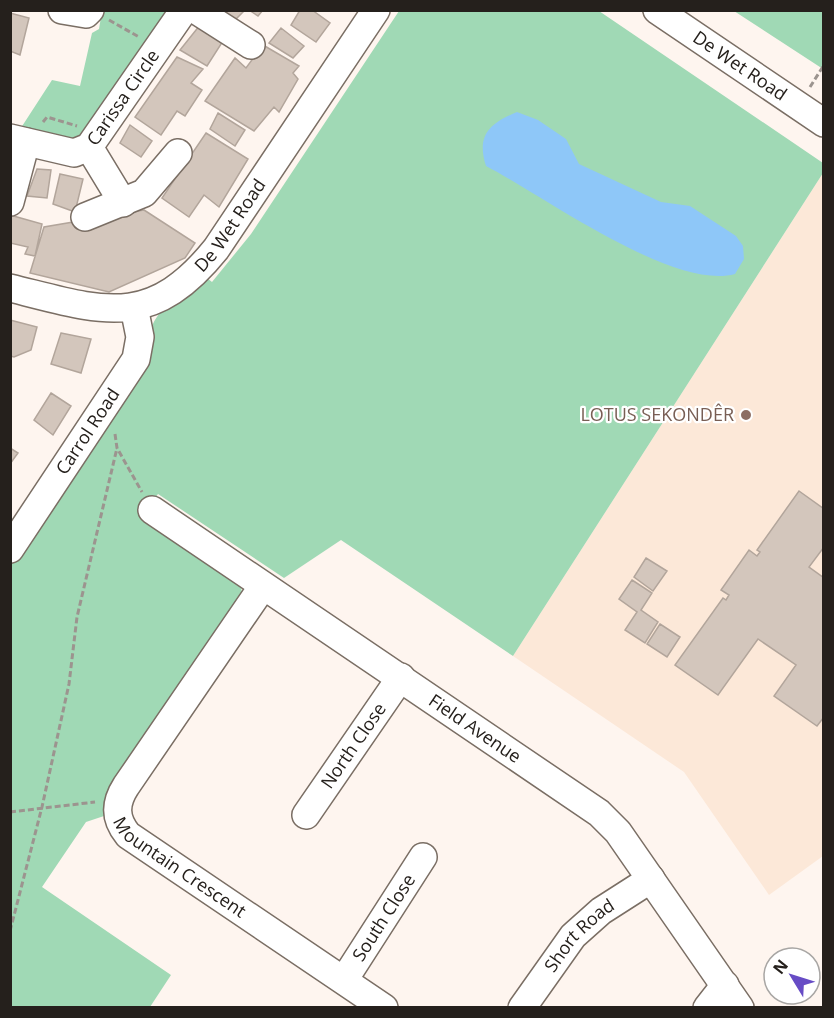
<svg xmlns="http://www.w3.org/2000/svg" width="834" height="1018" font-family="'Open Sans',sans-serif">
<style>
.built{fill:#fce8d8}
.green{fill:#a0d9b5}
.water{fill:#8ec7f8}
.building{fill:#d3c6bc;stroke:#b2a59b;stroke-width:1.5}
.lines{fill:none;stroke-linecap:round;stroke-linejoin:round}
.minor-casing{stroke:#7a6e64;stroke-width:30}
.path{stroke:#9c948f;stroke-width:3;stroke-dasharray:6 3;stroke-linecap:butt}
.minor{stroke:#fff;stroke-width:27}
.education-dot{fill:#8d6e63;stroke:#fff;stroke-width:2}
.labels{text-anchor:middle;stroke-width:4.5;stroke-linejoin:round;paint-order:stroke}
.street-label{font-size:18px;fill:#25201c;stroke:#fff}
.education-label{font-size:18px;fill:#785e54;stroke:#fff;text-anchor:end}
</style>
<rect width="100%" height="100%" fill="#fef5ef"/>
<path class="built" d="M 823,173 L 823,856 L 769,895 L 684,772 L 513,656 Z"/>
<path class="green" d="M 102,11 L 177,11 L 88,141 L 17,134 L 52,80 L 80,86 L 92,33 L 99,29 Z
M 399,11 L 599,11 L 823,163 L 823,173 L 513,656 L 341,540 L 284,578 L 158,494 L 144,514 L 240,584 L 243,596 L 110,814 L 86,822 L 42,887 L 171,975 L 150,1007 L 11,1008 L 11,565 L 143,367 C 151,308 160,310 207,278 L 212,282 L 251,234 Z
M 734,11 L 823,11 L 823,69 Z"/>
<path class="water" d="M 517,112 L 538,120 L 566,139 L 579,164 L 661,202 L 690,206 L 736,236 L 743,246 L 744,259 L 735,274 C 673,291 542,195 486,166 C 476,135 490,123 517,112 Z"/>
<path class="building" d="M 217,10 L 245,10 L 234,21 Z
M 249,10 L 263,10 L 258,16 Z
M 300,10 L 312,10 L 330,23 L 316,42 L 291,25 Z
M 10,13 L 29,18 L 20,55 L 10,51 Z
M 200,25 L 223,41 L 207,66 L 180,50 Z
M 281,28 L 304,46 L 293,58 L 269,43 Z
M 263,45 L 299,66 L 293,73 L 298,79 L 279,112 L 274,107 L 254,131 L 205,101 L 235,58 L 246,68 Z
M 177,57 L 203,69 L 191,83 L 202,90 L 185,116 L 177,111 L 161,135 L 135,117 Z
M 218,113 L 245,130 L 235,146 L 210,129 Z
M 130,125 L 152,141 L 141,157 L 120,143 Z
M 206,133 L 248,159 L 219,207 L 204,195 L 189,217 L 162,198 Z
M 37,169 L 51,170 L 47,198 L 27,196 Z
M 60,174 L 83,179 L 75,212 L 53,204 Z
M 144,210 L 195,243 L 185,258 L 109,292 L 30,273 L 44,227 Z
M 10,215 L 42,224 L 35,256 L 25,254 L 28,247 L 10,243 Z
M 10,320 L 37,327 L 31,350 L 14,357 L 10,356 Z
M 61,333 L 91,339 L 81,373 L 51,364 Z
M 51,393 L 71,406 L 53,435 L 34,420 Z
M 10,448 L 18,453 L 10,464 Z
M 799,491 L 824,509 L 824,547 L 809,567 L 824,578 L 824,717 L 817,726 L 774,696 L 796,665 L 758,639 L 718,695 L 675,665 L 723,598 L 726,600 L 729,595 L 721,590 L 749,550 L 757,556 L 760,552 L 757,550 Z
M 646,558 L 667,571 L 653,591 L 634,577 Z
M 632,580 L 652,593 L 641,610 L 658,622 L 645,643 L 625,630 L 637,612 L 619,599 Z
M 660,624 L 680,637 L 667,657 L 647,644 Z"/>
<g class="lines">
<g class="minor-casing">
<g id="minor">
<path d="M 62,10 L 86,14 L 90,10"/>
<path d="M 196,10 L 251,45"/>
<path id="s1" d="M 657,10 L 824,123"/>
<path id="s2" d="M 10,138 L 74,153 L 89,147 L 184,10"/>
<path d="M 89,147 L 123,203"/>
<path d="M 10,202 L 26,142"/>
<path d="M 85,217 L 144,193 L 178,153"/>
<path id="s3" d="M 10,288 C 100,310 149,332 216,249 L 376,10"/>
<path id="s4" d="M 152,510 L 599,813 L 618,832 L 740,1008"/>
<path id="s5" d="M 10,549 L 136,359 L 140,337 L 134,307"/>
<path id="s6" d="M 263,586 L 126,786 C 115,803 114,818 128,835 L 384,1008"/>
<path id="s7" d="M 306,815 L 401,677"/>
<path id="s8" d="M 344,980 L 423,857"/>
<path id="s9" d="M 522,1008 L 573,936 L 601,911 L 651,879"/>
<path d="M 707,1008 L 725,985"/>
</g>
</g>
<path class="path" d="M 109,20 L 139,37
M 810,87 L 824,65
M 43,122 L 47,117 L 77,126
M 115,434 L 117,448 L 142,492
M 10,812 L 95,802
M 10,931 L 42,807 L 69,684 L 77,617 L 117,448"/>
<use href="#minor" class="minor"/>
</g>
<circle class="education-dot" cx="746" cy="415" r="6"/>
<g class="labels">
<g class="street-label">
<text dy="6" stroke="none"><textPath href="#s1" startOffset="100">De Wet Road</textPath></text>
<text dy="6" stroke="none"><textPath href="#s2" startOffset="142">Carissa Circle</textPath></text>
<text dy="6" stroke="none"><textPath href="#s3" startOffset="256">De Wet Road</textPath></text>
<text dy="6" stroke="none"><textPath href="#s5" startOffset="141">Carrol Road</textPath></text>
<text dy="6" stroke="none"><textPath href="#s4" startOffset="390">Field Avenue</textPath></text>
<text dy="6" stroke="none"><textPath href="#s7" startOffset="84">North Close</textPath></text>
<text dy="6" stroke="none"><textPath href="#s6" startOffset="356">Mountain Crescent</textPath></text>
<text dy="6" stroke="none"><textPath href="#s8" startOffset="74">South Close</textPath></text>
<text dy="6" stroke="none"><textPath href="#s9" startOffset="93">Short Road</textPath></text>
</g>
<g class="education-label">
<text x="734" y="421">LOTUS SEKONDÊR</text>
</g>
</g>
<rect width="834" height="1018" fill="none" stroke="#25201c" stroke-width="24"/>
<g transform="translate(792 976) rotate(308)"><circle r="28" fill="#ffffff" stroke="#a8a6a4" stroke-width="1.5"/>
<path d="M0-4.5L10 22L0 15L-10 22Z" fill="#674cc5"/>
<text y="-9" font-size="16" font-weight="bold" text-anchor="middle" fill="#25201c">N</text>
</g>
</svg>
